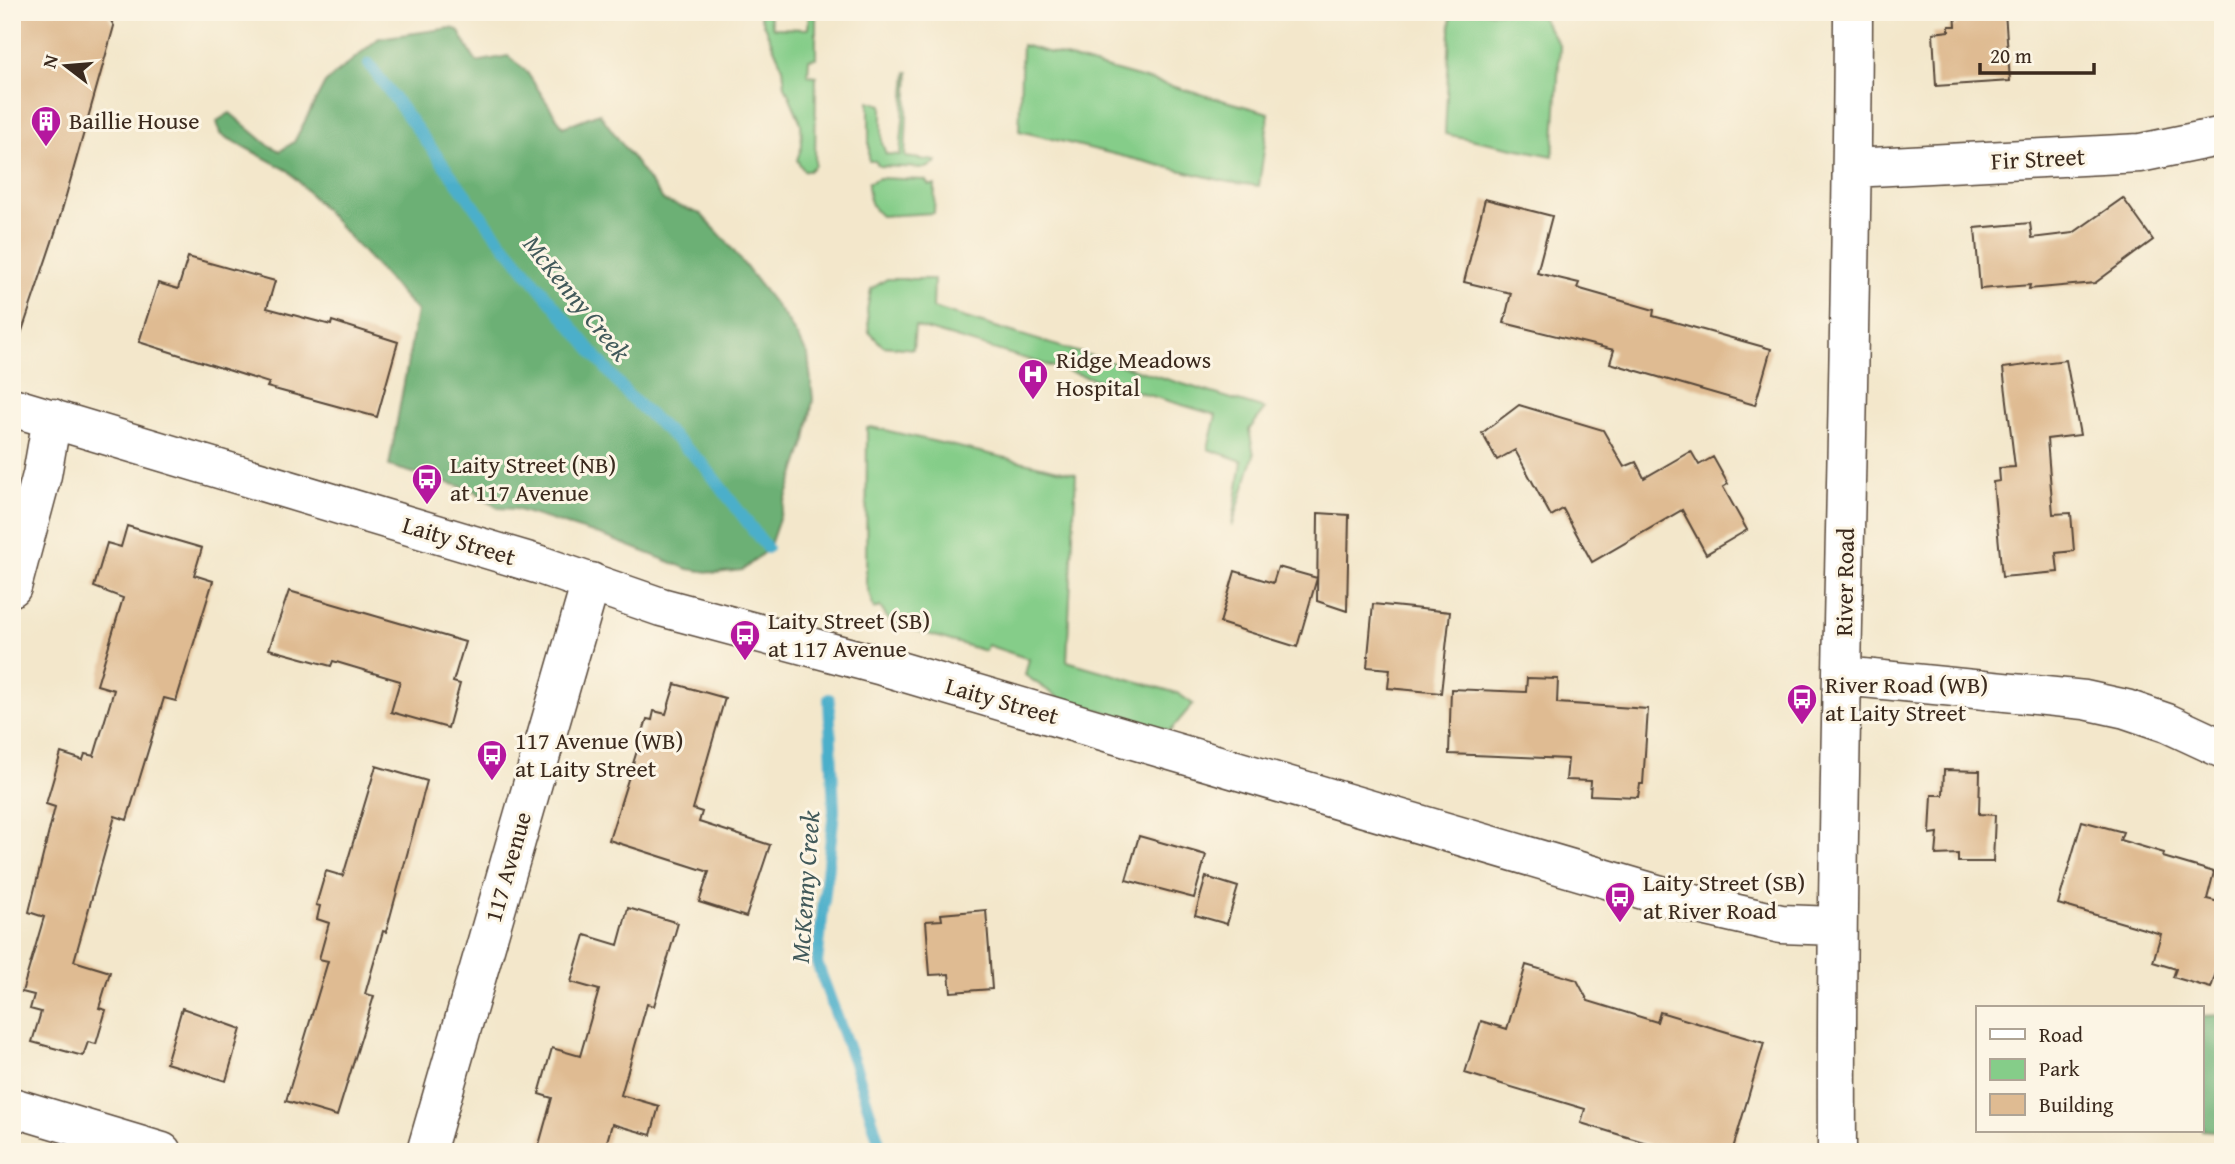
<svg xmlns="http://www.w3.org/2000/svg" width="2235" height="1164" font-family="'Gentium Book Plus',serif">
<style>
.green{fill:#85cd89;stroke:#607c54;stroke-width:2}
.forest{fill:#6cb075;stroke:#546d4a;stroke-width:2}
.lines{fill:none;stroke-linecap:round;stroke-linejoin:round}
.stream{stroke:#4bafca;stroke-width:12}
.building{fill:#dfbb92}
.minor-casing{stroke:#574638;stroke-width:41}
.minor{stroke:#fff;stroke-width:38}
.labels{text-anchor:middle;stroke-width:6;stroke-linejoin:round;paint-order:stroke}
.poi-label{font-size:24px;fill:#3b2a1e;stroke:#fcf5e5;text-anchor:start}
.street-label{font-size:24px;fill:#3b2a1e;stroke:#fcf5e5}
.water-label{font-size:26px;font-style:italic;fill:#41595a;stroke:#fcf5e5}
</style>
<rect width="100%" height="100%" fill="#fcf5e5"/>
<filter id="ink" filterUnits="userSpaceOnUse"><feTurbulence type="fractalNoise" baseFrequency=".0143" numOctaves="2"/><feDisplacementMap in="SourceGraphic" scale="14" xChannelSelector="R" yChannelSelector="G"/><feConvolveMatrix kernelMatrix="1 2 1 2 8 2 1 2 1" color-interpolation-filters="sRGB"/></filter>
<filter id="wash" filterUnits="userSpaceOnUse"><feTurbulence type="fractalNoise" baseFrequency=".00686" numOctaves="4" result="noise"/><feDisplacementMap in="SourceGraphic" scale="28" xChannelSelector="R" yChannelSelector="G"/><feGaussianBlur stdDeviation="1.57" result="paint"/><feColorMatrix in="noise" values="0 0 0 0 0 0 0 0 0 0 0 0 0 0 0 0 0 1.4 0 .05"/><feComposite in="paint" operator="in"/></filter>
<g filter="url(#wash)">
<rect width="100%" height="100%" fill="#f3e7cb"/>
<path class="green" d="M 758,12 L 768,12 L 773,28 L 808,29 L 809,12 L 816,12 L 816,58 L 809,59 L 808,75 L 816,76 L 815,165 L 809,171 L 804,171 L 797,160 L 802,146 L 801,123 L 785,86 L 783,68 Z
M 1451,12 L 1538,12 L 1560,46 L 1553,156 L 1445,134 Z
M 1022,45 L 1269,113 L 1259,186 L 1228,182 L 1019,131 Z
M 907,72 L 909,72 L 905,157 L 936,161 L 935,164 L 926,168 L 879,166 L 875,161 L 869,161 L 869,101 L 882,105 L 882,143 L 886,154 L 900,155 Z
M 879,178 L 925,180 L 929,185 L 935,185 L 934,213 L 881,216 C 870,207 868,196 868,183 Z
M 887,279 L 934,279 L 933,308 L 1265,409 L 1249,430 L 1254,455 L 1232,527 L 1242,461 L 1208,449 L 1216,415 L 915,326 L 913,349 L 883,346 L 869,332 L 867,310 L 871,289 Z
M 871,427 L 1076,474 L 1067,661 L 1177,693 L 1193,704 L 1170,731 L 1059,698 L 1025,675 L 1029,659 L 987,645 L 985,651 L 891,623 L 880,607 L 874,609 L 866,583 L 867,428 Z"/>
<path class="forest" d="M 451,28 L 458,30 L 476,62 L 508,56 L 526,71 L 563,127 L 599,113 L 664,201 L 701,214 L 725,240 L 787,320 L 808,355 L 813,399 L 806,440 L 769,548 L 743,570 L 716,573 L 688,569 L 606,537 L 515,509 L 498,508 L 473,490 L 389,466 L 417,311 L 289,171 L 220,134 L 217,121 L 230,113 L 268,145 L 280,151 L 294,142 L 325,83 L 379,38 Z
M 2223,1015 L 2223,1132 L 2202,1130 L 2202,1016 Z"/>
<g class="lines">
<path class="stream" d="M 369,64 L 492,230 L 628,395 L 703,464 L 767,548
M 829,699 L 834,811 L 817,963 L 857,1071 L 882,1152"/>
</g>
<g id="blocks">
<path class="building" d="M 12,12 L 106,12 L 114,26 L 58,224 L 19,340 L 12,339 Z
M 1955,12 L 2005,12 L 2010,81 L 1936,86 L 1933,33 L 1949,31 L 1949,26 L 1956,26 Z
M 2123,198 L 2153,240 L 2095,283 L 2029,289 L 2030,285 L 1980,289 L 1975,228 L 2030,223 L 2032,238 L 2073,233 Z
M 1485,199 L 1552,216 L 1537,273 L 1579,283 L 1577,288 L 1654,310 L 1653,316 L 1771,349 L 1755,405 L 1610,363 L 1614,350 L 1504,323 L 1511,293 L 1464,282 Z
M 188,257 L 275,281 L 267,308 L 331,325 L 332,321 L 398,342 L 377,417 L 267,387 L 269,383 L 139,342 L 158,283 L 178,289 Z
M 2066,360 L 2080,435 L 2047,439 L 2053,514 L 2071,513 L 2074,551 L 2056,553 L 2058,572 L 2002,577 L 1993,482 L 2000,481 L 1999,468 L 2015,467 L 2003,368 Z
M 1519,405 L 1603,430 L 1624,467 L 1636,462 L 1644,478 L 1691,451 L 1699,465 L 1713,457 L 1728,484 L 1723,487 L 1747,530 L 1706,554 L 1682,510 L 1592,562 L 1563,509 L 1551,516 L 1515,450 L 1497,460 L 1482,433 Z
M 1318,513 L 1349,515 L 1347,611 L 1317,601 Z
M 127,526 L 202,548 L 194,575 L 213,581 L 176,701 L 164,698 L 127,820 L 115,816 L 74,961 L 110,972 L 99,1008 L 106,1010 L 96,1044 L 88,1042 L 83,1056 L 32,1042 L 41,1012 L 30,1009 L 34,995 L 22,992 L 44,917 L 29,912 L 55,807 L 46,804 L 61,753 L 83,760 L 85,754 L 94,756 L 114,690 L 97,685 L 123,598 L 94,587 L 107,543 L 121,547 Z
M 1278,567 L 1317,578 L 1297,647 L 1220,623 L 1235,571 L 1273,583 Z
M 289,591 L 465,642 L 453,682 L 460,684 L 448,728 L 391,712 L 400,681 L 333,661 L 331,666 L 269,649 Z
M 1373,604 L 1450,612 L 1441,693 L 1388,688 L 1390,669 L 1367,667 Z
M 1527,678 L 1558,679 L 1557,703 L 1648,709 L 1643,784 L 1640,784 L 1638,797 L 1590,795 L 1591,781 L 1566,780 L 1568,759 L 1449,754 L 1451,689 L 1526,692 Z
M 675,684 L 725,698 L 693,809 L 702,812 L 699,822 L 770,845 L 746,917 L 699,902 L 709,872 L 609,840 L 647,719 L 652,720 L 654,711 L 666,714 Z
M 376,766 L 427,781 L 386,932 L 383,931 L 365,994 L 374,996 L 337,1116 L 286,1101 L 328,961 L 319,959 L 329,923 L 317,919 L 320,906 L 316,905 L 326,871 L 343,876 Z
M 1944,770 L 1980,771 L 1979,814 L 1995,815 L 1993,862 L 1958,862 L 1958,854 L 1936,855 L 1938,833 L 1930,834 L 1932,795 L 1943,795 Z
M 2082,821 L 2123,832 L 2120,840 L 2164,853 L 2163,857 L 2214,872 L 2207,899 L 2223,903 L 2223,950 L 2211,988 L 2173,977 L 2176,969 L 2153,962 L 2161,934 L 2058,904 Z
M 1139,836 L 1206,855 L 1194,898 L 1126,880 Z
M 1206,877 L 1238,887 L 1227,924 L 1195,915 Z
M 628,908 L 678,923 L 654,1006 L 647,1004 L 621,1095 L 659,1106 L 651,1135 L 612,1124 L 604,1152 L 537,1152 L 552,1098 L 539,1094 L 552,1048 L 580,1056 L 599,990 L 571,982 L 585,935 L 618,945 Z
M 986,910 L 992,989 L 951,992 L 949,974 L 930,975 L 926,921 L 942,920 L 941,914 Z
M 1526,965 L 1577,980 L 1588,1001 L 1657,1022 L 1660,1012 L 1764,1043 L 1732,1152 L 1647,1152 L 1650,1144 L 1581,1123 L 1585,1109 L 1465,1073 L 1481,1021 L 1507,1029 Z
M 182,1008 L 241,1029 L 226,1081 L 166,1063 Z"/>
</g>
</g>
<g filter="url(#ink)">
<use href="#blocks" fill-opacity="0" stroke="#574638" stroke-width="2"/>
<g class="lines">
<g class="minor-casing">
<path id="minor" d="M 1852,168 L 2140,153 L 2223,136
M 12,407 L 540,565 L 661,607 L 882,666 L 1681,901 L 1781,924 L 1836,926
M 12,587 L 42,475 L 52,418
M 1843,676 L 2085,700 L 2126,709 L 2167,723 L 2223,749
M 12,1107 L 162,1152
M 426,1152 L 591,582
M 1837,1152 C 1835,772 1852,392 1853,12"/>
</g>
<use href="#minor" class="minor"/>
</g>
</g>
<defs>
<g id="building-pin" transform="scale(1.575)"><path d="M0 17L-7.5 6A9.5 9.5 0 1 1 7.5 6Z" fill="#b5179e" stroke="#fcf5e5"/><path d="M-4-6H4V6H1V3H-1V6H-4ZM-2.5-4.3h1.7v1.8h-1.7ZM.8-4.3h1.7v1.8H.8ZM-2.5-1h1.7V.8h-1.7ZM.8-1h1.7V.8H.8Z" fill="#fff"/></g>
<g id="hospital-pin" transform="scale(1.575)"><path d="M0 17L-7.5 6A9.5 9.5 0 1 1 7.5 6Z" fill="#b5179e" stroke="#fcf5e5"/><path d="M-5-5h3v3.5h4V-5h3V5h-3V1.5h-4V5h-3Z" fill="#fff"/></g>
<g id="bus-pin" transform="scale(1.575)"><path d="M0 17L-7.5 6A9.5 9.5 0 1 1 7.5 6Z" fill="#b5179e" stroke="#fcf5e5"/><path d="M-5-6H5V4H4V6H2V4H-2V6H-4V4H-5ZM-3.5-4V0h7V-4ZM-3.5 1.2v1.5H-2V1.2ZM2 1.2v1.5H3.5V1.2Z" fill="#fff"/></g>
</defs>
<g fill-rule="evenodd">
<use href="#building-pin" x="46" y="121"/>
<use href="#hospital-pin" x="1033" y="374"/>
<use href="#bus-pin" x="427" y="479"/>
<use href="#bus-pin" x="745" y="635"/>
<use href="#bus-pin" x="1802" y="699"/>
<use href="#bus-pin" x="492" y="755"/>
<use href="#bus-pin" x="1620" y="897"/>
</g>
<g class="labels">
<g class="poi-label">
<text x="69" y="129">Baillie House</text>
<text x="1056" y="368">Ridge Meadows<tspan x="1056" dy="28">Hospital</tspan></text>
<text x="450" y="473">Laity Street (NB)<tspan x="450" dy="28">at 117 Avenue</tspan></text>
<text x="768" y="629">Laity Street (SB)<tspan x="768" dy="28">at 117 Avenue</tspan></text>
<text x="1825" y="693">River Road (WB)<tspan x="1825" dy="28">at Laity Street</tspan></text>
<text x="515" y="749">117 Avenue (WB)<tspan x="515" dy="28">at Laity Street</tspan></text>
<text x="1643" y="891">Laity Street (SB)<tspan x="1643" dy="28">at River Road</tspan></text>
</g>
<g class="street-label">
<text transform="translate(2038 159) rotate(-3)" y="8">Fir Street</text>
<text transform="translate(459 541) rotate(17)" y="8">Laity Street</text>
<text transform="translate(1845 582) rotate(-89)" y="8">River Road</text>
<text transform="translate(1002 701) rotate(16)" y="8">Laity Street</text>
<text transform="translate(508 867) rotate(-74)" y="8">117 Avenue</text>
</g>
<g class="water-label">
<text transform="translate(577 298) rotate(51)" y="9">McKenny Creek</text>
<text transform="translate(805 887) rotate(-86)" y="9">McKenny Creek</text>
</g>
</g>
<rect width="2235" height="1164" fill="none" stroke="#fcf5e5" stroke-width="42"/>
<rect x="1976" y="1006" width="228" height="126" fill="#fcf5e5" stroke="#afa495" stroke-width="2"/>
<rect x="1990" y="1029" width="35" height="10" fill="#ffffff" stroke="#afa495" stroke-width="2"/>
<text x="2039" y="1042" font-size="21" fill="#3b2a1e">Road</text>
<rect x="1990" y="1059" width="35" height="21" fill="#85cd89" stroke="#afa495" stroke-width="2"/>
<text x="2039" y="1076" font-size="21" fill="#3b2a1e">Park</text>
<rect x="1990" y="1094" width="35" height="21" fill="#dfbb92" stroke="#afa495" stroke-width="2"/>
<text x="2039" y="1112" font-size="21" fill="#3b2a1e">Building</text>
<g transform="translate(66 66) rotate(286)" stroke="#fcf5e5" stroke-width="5" paint-order="stroke">
<path d="M0-5L12 26L0 18L-12 26Z" fill="#3b2a1e"/>
<text y="-10" font-size="19" font-weight="bold" text-anchor="middle" fill="#3b2a1e">N</text>
</g>
<path d="M1980 63v10h114v-10" fill="none" stroke="#3b2a1e" stroke-width="3.5"/>
<text x="1990" y="63" font-size="21" fill="#3b2a1e" stroke="#fcf5e5" stroke-width="5" paint-order="stroke">20 m</text>
</svg>
